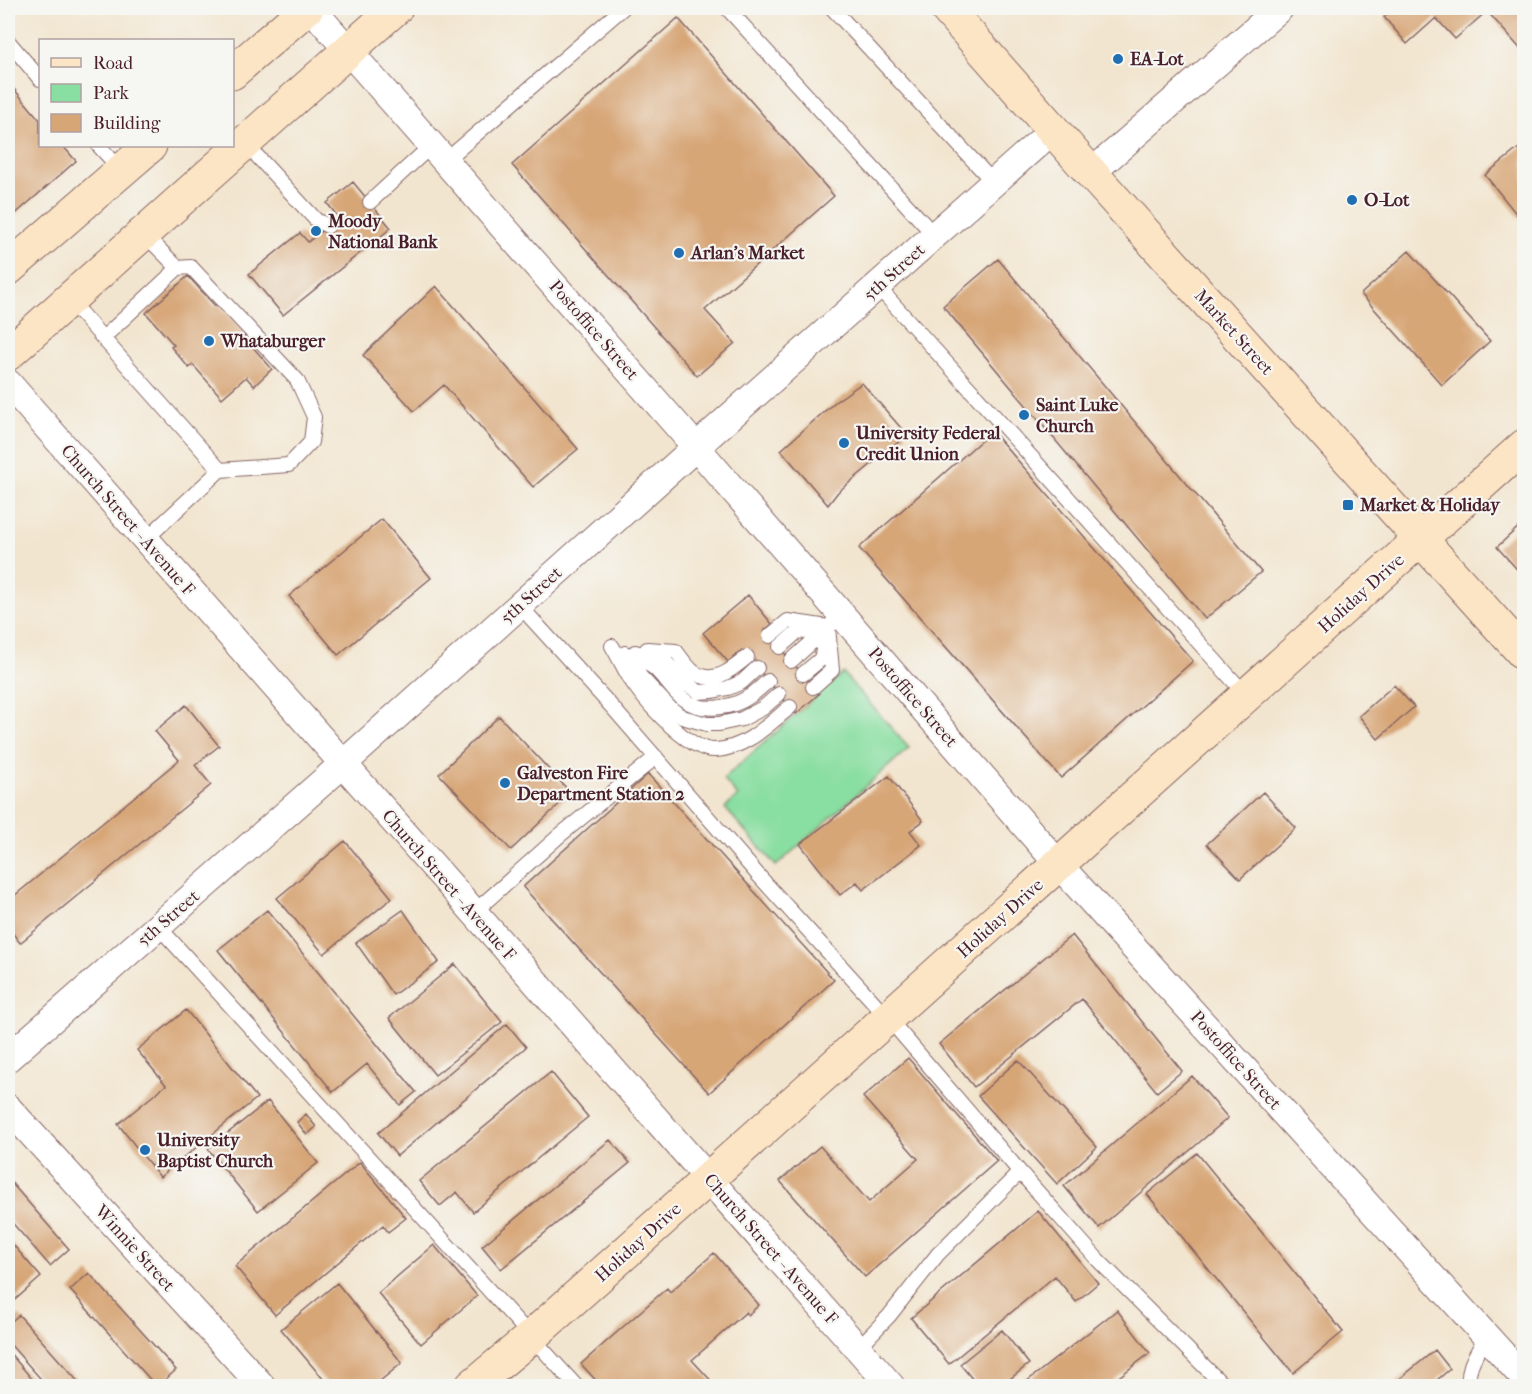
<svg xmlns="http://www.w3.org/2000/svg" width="1532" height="1394" font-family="'IM FELL French Canon',serif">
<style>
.green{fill:#89dea1;stroke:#6a7e66;stroke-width:1.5}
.building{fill:#d7a677}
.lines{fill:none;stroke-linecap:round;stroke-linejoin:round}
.lane-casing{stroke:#856464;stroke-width:16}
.street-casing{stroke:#856464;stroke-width:29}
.secondary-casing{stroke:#856464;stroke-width:35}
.lane{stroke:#fff;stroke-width:14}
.street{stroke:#fff;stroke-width:27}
.secondary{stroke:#fce5c4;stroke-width:33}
.poi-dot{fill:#1f6fb2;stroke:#f6f6f2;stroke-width:2}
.labels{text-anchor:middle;stroke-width:4.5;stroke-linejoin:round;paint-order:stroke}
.poi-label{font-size:18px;font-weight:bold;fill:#4a1f2b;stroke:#f6f6f2;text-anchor:start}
.street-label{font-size:18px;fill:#4a1f2b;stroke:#f6f6f2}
</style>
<rect width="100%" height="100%" fill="#f6f6f2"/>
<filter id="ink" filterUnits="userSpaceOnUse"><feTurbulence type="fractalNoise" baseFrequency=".0167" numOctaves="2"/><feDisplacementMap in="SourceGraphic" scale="12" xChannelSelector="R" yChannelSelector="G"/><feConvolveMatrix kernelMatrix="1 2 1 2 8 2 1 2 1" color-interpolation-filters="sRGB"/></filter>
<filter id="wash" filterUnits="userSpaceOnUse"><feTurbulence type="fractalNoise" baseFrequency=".008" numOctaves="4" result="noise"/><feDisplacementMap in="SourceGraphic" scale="24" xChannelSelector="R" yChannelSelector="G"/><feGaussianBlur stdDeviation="1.35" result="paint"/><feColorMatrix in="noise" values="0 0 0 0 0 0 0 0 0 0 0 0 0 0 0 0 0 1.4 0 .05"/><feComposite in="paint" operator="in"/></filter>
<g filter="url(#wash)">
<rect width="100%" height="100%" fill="#f2e5cf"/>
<path class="green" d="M 843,673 L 909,748 L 776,866 L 725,808 L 738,796 L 723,779 Z"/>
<g id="blocks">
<path class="building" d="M 1395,8 L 1524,8 L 1524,53 L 1487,11 L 1455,39 L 1436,18 L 1407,44 L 1384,17 Z
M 678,18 L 834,196 L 705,310 L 735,343 L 697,376 L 512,165 Z
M 14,89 L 40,120 L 40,146 L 63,146 L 76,161 L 12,217 L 8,212 L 8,95 Z
M 1524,144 L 1524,219 L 1522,221 L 1485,175 Z
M 353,182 L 391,228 L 283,315 L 249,274 L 300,233 L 308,242 L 338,217 L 327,203 Z
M 1409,251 L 1490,341 L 1442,385 L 1361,294 Z
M 998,259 L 1261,572 L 1205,619 L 943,306 Z
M 188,276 L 215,306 L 218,303 L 246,334 L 244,337 L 272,369 L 254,386 L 246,377 L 222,398 L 193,365 L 189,368 L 171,347 L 174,345 L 146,313 Z
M 436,286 L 578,449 L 533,487 L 444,385 L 414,411 L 363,355 Z
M 862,383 L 907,435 L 838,492 L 828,505 L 781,450 L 835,402 Z
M 992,431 L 1193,661 L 1061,778 L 859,548 Z
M 382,519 L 431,578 L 338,655 L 289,596 Z
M 1524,522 L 1524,577 L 1497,547 Z
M 748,595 L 772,624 L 765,630 L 819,694 L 796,714 L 742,650 L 728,662 L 703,633 Z
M 1394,685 L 1414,707 L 1378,739 L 1359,716 Z
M 186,705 L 219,746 L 195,765 L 211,785 L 20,943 L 11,931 L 8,934 L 8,901 L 179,760 L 155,731 Z
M 499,716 L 571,793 L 511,850 L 439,774 Z
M 648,774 L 834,980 L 709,1093 L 523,887 Z
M 889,776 L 923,821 L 910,831 L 921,845 L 863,890 L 857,882 L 840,895 L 800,844 Z
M 1263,792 L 1296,828 L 1240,879 L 1207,844 Z
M 345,841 L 392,898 L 324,954 L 277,898 Z
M 267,910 L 416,1092 L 400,1105 L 367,1064 L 333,1092 L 218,950 Z
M 403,910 L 439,962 L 393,995 L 356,943 Z
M 1072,935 L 1182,1071 L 1157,1092 L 1082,999 L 974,1087 L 939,1044 Z
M 455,964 L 502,1022 L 435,1075 L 389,1018 Z
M 186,1010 L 257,1098 L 160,1177 L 118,1124 L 166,1085 L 137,1050 Z
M 507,1024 L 526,1047 L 397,1156 L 378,1133 Z
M 908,1058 L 997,1161 L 865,1277 L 780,1181 L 820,1146 L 869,1202 L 918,1159 L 863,1097 Z
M 1018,1060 L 1097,1147 L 1057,1184 L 978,1096 Z
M 551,1072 L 588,1117 L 473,1212 L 457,1192 L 440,1206 L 419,1181 Z
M 1192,1076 L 1228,1118 L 1099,1228 L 1064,1186 Z
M 268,1101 L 318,1163 L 258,1211 L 208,1149 Z
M 306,1114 L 316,1127 L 307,1135 L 297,1122 Z
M 610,1140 L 630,1163 L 501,1269 L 482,1246 Z
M 1197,1153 L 1343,1332 L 1293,1373 L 1147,1194 Z
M 360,1162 L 406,1218 L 388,1232 L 383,1225 L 275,1315 L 235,1266 Z
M 8,1179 L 69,1249 L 50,1266 L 8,1218 Z
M 1038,1211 L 1098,1283 L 1076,1302 L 1055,1276 L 949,1364 L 911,1318 Z
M 8,1239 L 41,1277 L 8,1306 Z
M 434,1245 L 477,1296 L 421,1344 L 378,1293 Z
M 714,1253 L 759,1305 L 748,1315 L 746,1312 L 692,1360 L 716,1386 L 601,1386 L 581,1364 L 667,1288 L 670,1292 Z
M 89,1273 L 176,1370 L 158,1386 L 156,1386 L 70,1290 Z
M 337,1283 L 402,1363 L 374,1386 L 329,1386 L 281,1329 Z
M 1117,1310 L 1150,1353 L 1107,1386 L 1021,1386 Z
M 19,1315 L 82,1386 L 47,1386 L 8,1342 L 8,1324 Z
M 1002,1330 L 1029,1364 L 1001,1386 L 978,1386 L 960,1364 Z
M 1435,1350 L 1450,1369 L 1430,1386 L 1391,1386 Z
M 8,1351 L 38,1386 L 8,1386 Z"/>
</g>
</g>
<g filter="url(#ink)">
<use href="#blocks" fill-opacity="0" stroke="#856464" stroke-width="1.5"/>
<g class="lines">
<g class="lane-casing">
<path id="lane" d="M 727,8 L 935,236
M 832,8 L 994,183
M 8,41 L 40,79
M 245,143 L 316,220 L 328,226
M 99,146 L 121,170
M 445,161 L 623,8
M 370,202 L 432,145
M 143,233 L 178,268 L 191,267 L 297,380 L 314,417 L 311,442 L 289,465 L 220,470
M 878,287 L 1247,696
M 69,300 L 220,470 L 145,540
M 103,338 L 178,268
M 520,606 L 612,707 L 759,876 L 888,1018 L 1020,1172 L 1098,1260 L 1224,1386
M 770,636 L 788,621 L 828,627
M 612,646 C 620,659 626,674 635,686 C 649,706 690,752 716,750 C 746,748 768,725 790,707
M 780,647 L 797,632 L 817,629
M 647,649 L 676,651 C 681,658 688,668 695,673 C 714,685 733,669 747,657
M 635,652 L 664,660 L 685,683 L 699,692 L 713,691 L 728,688 L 742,682 L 757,668
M 625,653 C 634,658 646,662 654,668 C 665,677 672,691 683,699 C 701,713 732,709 750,696 C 756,692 762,686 768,681
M 624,659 L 669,707 L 682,717 L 707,724 L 719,724 L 742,719 L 763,708 L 779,694
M 791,661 L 842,615
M 803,674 L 821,659 L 825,641
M 813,687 L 832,670 L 828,627
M 473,913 L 559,836 L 656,757
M 158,926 L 576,1386
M 858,1348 L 889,1316 L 938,1254 L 1020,1172
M 1470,1386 C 1465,1368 1478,1352 1486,1336"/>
</g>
<g class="street-casing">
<path id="street" d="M 311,8 L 696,447 L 1059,865 L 1524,1378
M 1091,173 L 1280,8
M 8,383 L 891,1386
M 8,1058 L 343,764 L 696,447 L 1053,130
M 8,1108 L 262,1386"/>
</g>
<g class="secondary-casing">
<path id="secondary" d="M 946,8 L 1091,173 L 1524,654
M 232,73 L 307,8
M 8,269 L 150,146
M 8,354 L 396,8
M 472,1386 L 531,1337 L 708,1179 L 1524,446"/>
</g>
<use href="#lane" class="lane"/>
<use href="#street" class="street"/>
<use href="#secondary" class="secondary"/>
</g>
</g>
<g class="poi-dot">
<circle cx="1118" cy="59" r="6"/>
<circle cx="1352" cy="200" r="6"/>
<circle cx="316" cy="231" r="6"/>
<circle cx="679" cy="253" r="6"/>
<circle cx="209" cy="341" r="6"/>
<circle cx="1024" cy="415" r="6"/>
<circle cx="844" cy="443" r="6"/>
<rect x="1342" y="499" width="12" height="12" rx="3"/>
<circle cx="505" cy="783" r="6"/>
<circle cx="145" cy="1150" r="6"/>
</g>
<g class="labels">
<g class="poi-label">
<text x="1130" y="65">EA-Lot</text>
<text x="1364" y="206">O-Lot</text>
<text x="328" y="227">Moody<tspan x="328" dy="21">National Bank</tspan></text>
<text x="691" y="259">Arlan's Market</text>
<text x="221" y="347">Whataburger</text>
<text x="1036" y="411">Saint Luke<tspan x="1036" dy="21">Church</tspan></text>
<text x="856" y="439">University Federal<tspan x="856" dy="21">Credit Union</tspan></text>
<text x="1360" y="511">Market &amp; Holiday</text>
<text x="517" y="779">Galveston Fire<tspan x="517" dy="21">Department Station 2</tspan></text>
<text x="157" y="1146">University<tspan x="157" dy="21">Baptist Church</tspan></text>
</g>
<g class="street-label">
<text transform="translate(894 272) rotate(-42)" y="6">5th Street</text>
<text transform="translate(594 330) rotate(49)" y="6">Postoffice Street</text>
<text transform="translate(1234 332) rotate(48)" y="6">Market Street</text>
<text transform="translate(128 520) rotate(49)" y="6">Church Street - Avenue F</text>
<text transform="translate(1361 593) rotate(-42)" y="6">Holiday Drive</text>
<text transform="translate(531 595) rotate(-42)" y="6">5th Street</text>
<text transform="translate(913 697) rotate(49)" y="6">Postoffice Street</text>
<text transform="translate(449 885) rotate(49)" y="6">Church Street - Avenue F</text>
<text transform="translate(168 918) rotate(-41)" y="6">5th Street</text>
<text transform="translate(1000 918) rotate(-42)" y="6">Holiday Drive</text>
<text transform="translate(1236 1060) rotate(48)" y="6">Postoffice Street</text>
<text transform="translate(638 1242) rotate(-42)" y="6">Holiday Drive</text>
<text transform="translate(135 1248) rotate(48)" y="6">Winnie Street</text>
<text transform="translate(771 1249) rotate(49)" y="6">Church Street - Avenue F</text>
</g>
</g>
<rect width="1532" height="1394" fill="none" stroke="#f6f6f2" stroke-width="30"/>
<rect x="39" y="39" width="195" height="108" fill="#f6f6f2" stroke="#b1a0a2" stroke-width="1.5"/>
<rect x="51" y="58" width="30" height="9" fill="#fce5c4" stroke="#b1a0a2" stroke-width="1.5"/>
<text x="93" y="69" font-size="18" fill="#4a1f2b">Road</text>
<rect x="51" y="84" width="30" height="18" fill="#89dea1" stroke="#b1a0a2" stroke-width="1.5"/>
<text x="93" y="99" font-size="18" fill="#4a1f2b">Park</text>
<rect x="51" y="114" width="30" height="18" fill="#d7a677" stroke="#b1a0a2" stroke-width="1.5"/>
<text x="93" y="129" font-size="18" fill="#4a1f2b">Building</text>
</svg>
